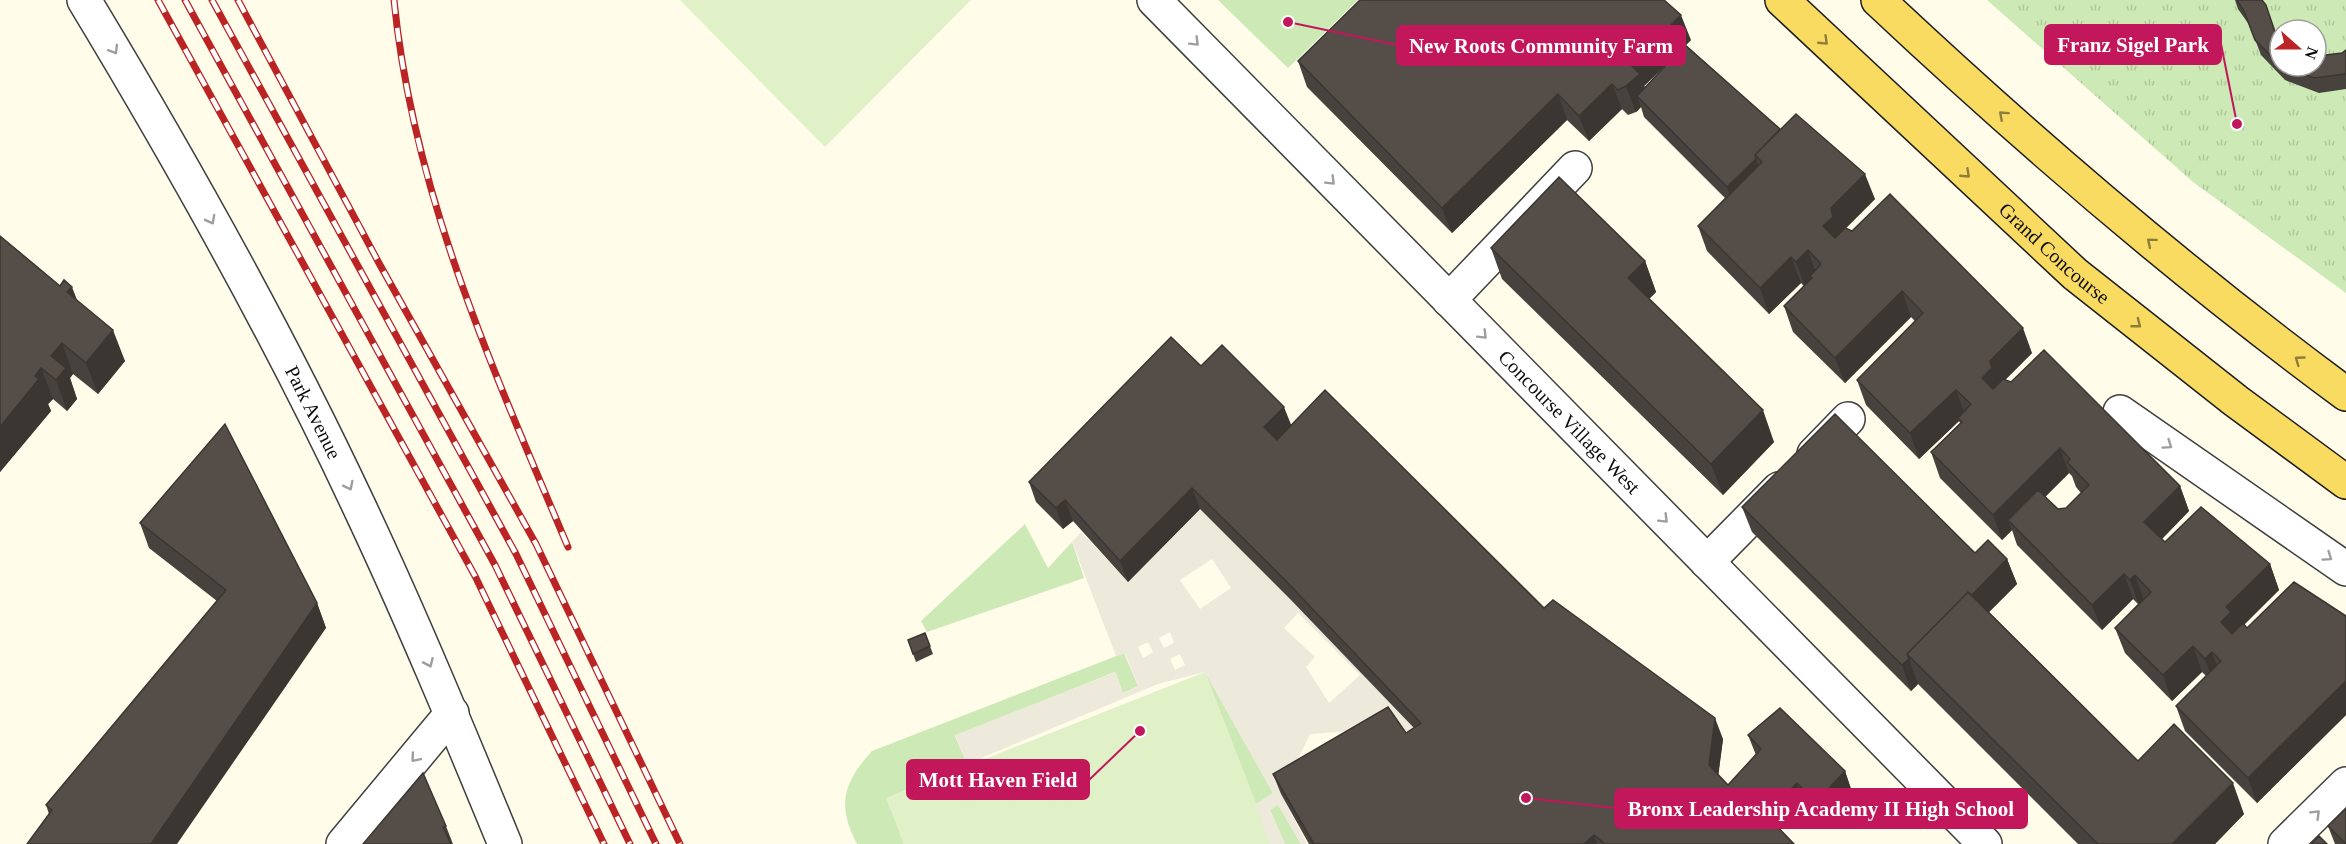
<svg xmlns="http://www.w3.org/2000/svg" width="2346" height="844" font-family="'Times New Roman',serif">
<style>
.grass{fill:#cde9b5}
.park{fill:url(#park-tufts);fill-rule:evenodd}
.pitch{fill:#e0f0c7}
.plaza{fill:#eeeadb;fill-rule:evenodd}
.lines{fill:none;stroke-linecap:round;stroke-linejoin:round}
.minor-casing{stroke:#3f3f3f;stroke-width:36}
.major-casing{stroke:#1d1d1d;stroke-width:36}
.minor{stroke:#fff;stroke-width:33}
.major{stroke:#f9db61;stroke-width:33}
.rail-casing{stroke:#bb2424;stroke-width:7}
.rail{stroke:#fff;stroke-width:4.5;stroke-dasharray:14;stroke-linecap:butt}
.wall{fill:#48423e;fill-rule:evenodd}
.shaded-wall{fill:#3b3632}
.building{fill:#544d48;stroke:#3b3632;stroke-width:1.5}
.oneway{stroke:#8e7e3b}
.oneway2{stroke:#9e9e9e}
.labels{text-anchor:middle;stroke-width:6;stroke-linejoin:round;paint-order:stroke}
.street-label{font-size:20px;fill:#0c0c0c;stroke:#fff}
.leader{fill:none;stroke:#c2185b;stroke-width:2}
.callout-dot{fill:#c2185b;stroke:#fff;stroke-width:2}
.callout{fill:#c2185b;stroke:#c2185b;stroke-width:2}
.callout-label{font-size:21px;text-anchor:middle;font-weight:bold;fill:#fff}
</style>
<defs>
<pattern id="park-tufts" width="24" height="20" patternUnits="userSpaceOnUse" patternTransform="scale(1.5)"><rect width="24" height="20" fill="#cde9b5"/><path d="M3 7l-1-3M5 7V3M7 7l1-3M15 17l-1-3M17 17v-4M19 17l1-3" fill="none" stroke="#afc79a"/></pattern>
</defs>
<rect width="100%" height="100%" fill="#fffcea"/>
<path class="grass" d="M 1218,0 L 1358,0 L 1288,68 Z
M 1025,524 L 1048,568 L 1072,542 L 1084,578 L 927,632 L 921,621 Z
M 1124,653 L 1138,686 L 1123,693 L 1115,672 L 955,736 L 967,764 L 887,798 L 904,844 L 857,844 C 836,804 844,782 872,751 Z
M 1205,672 L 1273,793 L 1255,805 Z
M 1278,804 L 1301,844 L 1285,844 L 1270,810 Z"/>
<path class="park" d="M 1987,0 L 2346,0 L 2346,293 L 2193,182 ZM 2280,30 L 2316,30 L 2316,66 L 2280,66 Z"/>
<path class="pitch" d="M 680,0 L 971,0 L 825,147 Z
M 1205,672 L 1272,844 L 904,844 L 886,798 Z"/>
<path class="plaza" d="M 1200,509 L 1471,717 L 1413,754 L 1395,728 L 1310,734 L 1281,794 L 1307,844 L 1301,844 L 1278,805 L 1270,810 L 1285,844 L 1270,844 L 1255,805 L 1273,793 L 1205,672 L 1158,684 L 967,764 L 955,735 L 1116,672 L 1123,693 L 1138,686 L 1125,653 L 1116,656 L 1072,542 L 1081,532 L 1128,582 ZM 1212,559 L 1231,588 L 1200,609 L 1180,580 ZM 1298,613 L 1360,675 L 1329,703 L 1306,667 L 1315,657 L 1284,628 ZM 1170,632 L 1174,643 L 1164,648 L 1159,638 ZM 1148,642 L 1153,652 L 1143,658 L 1138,647 ZM 1180,654 L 1185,665 L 1175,670 L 1170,659 Z"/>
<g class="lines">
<g class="minor-casing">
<g id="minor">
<path id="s1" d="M 84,0 C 183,164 277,331 358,504 C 411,616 458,730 505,844"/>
<path id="s2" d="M 1154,0 L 1985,844"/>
<path d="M 1449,300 L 1575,168"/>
<path d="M 2120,412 L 2346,569"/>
<path d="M 1814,454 L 1848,419"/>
<path d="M 1707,562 L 1779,489"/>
<path d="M 343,844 L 452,713"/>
<path d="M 2285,844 L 2346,784"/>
</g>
</g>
<g class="major-casing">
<g id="major">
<path id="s3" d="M 1782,0 L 2075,274 L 2236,401 L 2346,482"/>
<path d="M 1878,0 C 2027,140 2182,273 2346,394"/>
</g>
</g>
<use href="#minor" class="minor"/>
<use href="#major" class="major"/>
<g class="rail-casing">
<path id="rail" d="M 158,0 L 475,576 L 604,844
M 185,0 L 495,565 L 630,844
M 212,0 L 516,554 L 656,844
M 238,0 L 380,265 L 536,544 L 680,844
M 394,0 C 413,194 493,369 568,547"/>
</g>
<use href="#rail" class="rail"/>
</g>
<path class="wall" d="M 2235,0 L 2262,0 L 2266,5 L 2276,33 L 2280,37 L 2280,66 L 2316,66 L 2318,56 L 2342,53 L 2346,50 L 2346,89 L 2319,93 L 2285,80 L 2261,55 L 2250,26 L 2238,9 Z
M 1691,40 L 1686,45 L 1780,129 L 1875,199 L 1846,228 L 2032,353 L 2005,380 L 2180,486 L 2189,511 L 2162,539 L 2165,542 L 2270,564 L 2279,590 L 2244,624 L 2247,628 L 2346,616 L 2346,715 L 2257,803 L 2185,731 L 2176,706 L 2206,676 L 2202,672 L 2172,701 L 2125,653 L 2115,628 L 2138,604 L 2133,599 L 2102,630 L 2017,545 L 2012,530 L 2002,540 L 1940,478 L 1931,452 L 1960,423 L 1959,421 L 1919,459 L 1866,405 L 1857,380 L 1915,321 L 1911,317 L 1845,383 L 1793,332 L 1784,306 L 1804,286 L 1801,283 L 1769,314 L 1707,251 L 1698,226 L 1725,198 L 1644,117 L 1641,107 L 1636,112 L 1628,115 L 1622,109 L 1589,141 L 1567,120 L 1452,233 L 1307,87 L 1298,61 ZM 1673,58 L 1645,87 L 1644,86 ZM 2069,473 L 2072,476 L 2076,487 L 2081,493 L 2066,508 L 2058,509 L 2045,497 Z
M 0,236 L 77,300 L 125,361 L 98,394 L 73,374 L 70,378 L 77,399 L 67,411 L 53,399 L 48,404 L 51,411 L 0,472 Z
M 1491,248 L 1645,261 L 1656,292 L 1649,299 L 1774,442 L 1723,495 L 1502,279 Z
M 1201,366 L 1291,425 L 1723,739 L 1718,775 L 1728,785 L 1756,755 L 1748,735 L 1845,771 L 1852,792 L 1824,823 L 1804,804 L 1780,830 L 1794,844 L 1309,844 L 1281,794 L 1273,774 L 1406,733 L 1414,728 L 1291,600 L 1200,509 L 1128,582 L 1073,521 L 1063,529 L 1036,502 L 1029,482 Z
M 1742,507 L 2007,559 L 2017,584 L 1989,612 L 2138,761 L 2244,814 L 2215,844 L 2078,844 L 1918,684 L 1911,691 L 1752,532 Z
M 140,523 L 317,603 L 326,628 L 49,814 L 46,805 L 217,601 L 149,548 Z
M 925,633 L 933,654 L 916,662 L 908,640 Z
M 446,826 L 453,844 L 363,844 Z
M 2328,826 L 2346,844 L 2335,844 Z"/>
<path class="shaded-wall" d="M 1681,15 L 1691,40 L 1644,86 L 1649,99 L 1637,96 L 1641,107 L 1636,112 L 1626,86 L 1631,65 Z
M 1612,84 L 1622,109 L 1589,141 L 1579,116 Z
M 1558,94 L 1567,120 L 1452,233 L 1442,208 Z
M 1756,159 L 1764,180 L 1734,208 L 1727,187 Z
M 1865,174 L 1875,199 L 1840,234 L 1833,252 L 1823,226 L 1831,208 Z
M 1808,250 L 1817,276 L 1810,276 L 1812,281 L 1805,287 L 1796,262 Z
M 1791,257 L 1801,283 L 1769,314 L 1760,288 Z
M 1645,261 L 1656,292 L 1639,309 L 1628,278 Z
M 72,287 L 84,318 L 67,292 Z
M 1902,291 L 1911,317 L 1845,383 L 1835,358 Z
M 2023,328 L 2032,353 L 1999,386 L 1992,404 L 1982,378 L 1990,361 Z
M 113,330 L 125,361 L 98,394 L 86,363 Z
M 62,343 L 73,374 L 70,378 L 77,399 L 67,411 L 56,380 L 51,356 Z
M 41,368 L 53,399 L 48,404 L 51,411 L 0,472 L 0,427 L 35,376 Z
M 1956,390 L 1965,415 L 1958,418 L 1959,421 L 1919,459 L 1910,433 Z
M 1284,407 L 1292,427 L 1272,447 L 1264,427 Z
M 1763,410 L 1774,442 L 1723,495 L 1711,464 Z
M 2060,448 L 2069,473 L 2015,527 L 2008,520 L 2012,530 L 2002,540 L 1993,515 Z
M 2180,486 L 2189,511 L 2154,547 L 2144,522 Z
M 1192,488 L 1200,509 L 1128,582 L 1120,561 Z
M 1065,500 L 1073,521 L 1063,529 L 1056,508 Z
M 2007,559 L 2017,584 L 1927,674 L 1910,657 Z
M 2270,564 L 2279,590 L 2238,631 L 2231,648 L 2221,622 L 2226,607 Z
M 2124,574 L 2133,599 L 2102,630 L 2092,605 Z
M 2135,575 L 2144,601 L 2139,605 L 2130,580 Z
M 317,603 L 326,628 L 177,844 L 151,844 Z
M 2193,646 L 2202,672 L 2172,701 L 2163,675 Z
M 2212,652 L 2221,677 L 2214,684 L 2205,659 Z
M 1909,659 L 1918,684 L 1911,691 L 1902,665 Z
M 2346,681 L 2346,715 L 2257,803 L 2248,778 Z
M 1715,718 L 1723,739 L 1717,786 L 1709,765 Z
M 1845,771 L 1852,792 L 1824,823 L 1816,802 Z
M 1797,783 L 1804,804 L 1773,836 L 1766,815 Z
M 2233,783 L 2244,814 L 2215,844 L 2172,844 Z
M 1594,835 L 1597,844 L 1584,844 Z"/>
<path class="building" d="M 1360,0 L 1664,0 L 1681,15 L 1631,65 L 1640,74 L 1626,86 L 1618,90 L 1612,84 L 1579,116 L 1558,94 L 1442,208 L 1298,61 Z
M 2237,0 L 2262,0 L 2266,5 L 2275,32 L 2280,37 L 2280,65 L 2255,40 L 2244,11 Z
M 1685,45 L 1780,129 L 1755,155 L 1756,159 L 1727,187 L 1637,96 Z
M 2346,50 L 2346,74 L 2314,78 L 2282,66 L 2316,66 L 2316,56 L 2318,56 L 2342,53 Z
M 1796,114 L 1865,174 L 1831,208 L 1833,217 L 1823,226 L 1835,238 L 1845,228 L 1852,231 L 1890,194 L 2023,328 L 1990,361 L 1992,368 L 1982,378 L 1993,389 L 2003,379 L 2011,382 L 2044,350 L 2180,486 L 2144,522 L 2165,542 L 2201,507 L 2270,564 L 2226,607 L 2231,612 L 2221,622 L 2232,634 L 2243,623 L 2247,628 L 2294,582 L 2346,616 L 2346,681 L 2248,778 L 2176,706 L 2221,661 L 2212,652 L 2205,659 L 2193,646 L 2163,675 L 2115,628 L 2151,592 L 2135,575 L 2130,580 L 2124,574 L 2092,605 L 2008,520 L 2038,490 L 2058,509 L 2066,508 L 2089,485 L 2067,462 L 2070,459 L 2060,448 L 1993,515 L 1931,452 L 1962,422 L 1958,418 L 1971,404 L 1956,390 L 1910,433 L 1857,380 L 1923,313 L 1902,291 L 1835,358 L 1784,306 L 1812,278 L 1810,276 L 1821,264 L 1808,250 L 1796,262 L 1791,257 L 1760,288 L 1698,226 L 1762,162 L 1755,155 Z
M 1559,177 L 1645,261 L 1628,278 L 1763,410 L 1711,464 L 1491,248 Z
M 0,236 L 60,286 L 64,280 L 72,287 L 67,292 L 113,330 L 86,363 L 62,343 L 51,356 L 66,368 L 56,380 L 41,368 L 35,376 L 39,379 L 0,427 Z
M 1171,337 L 1201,366 L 1222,345 L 1284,407 L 1264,427 L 1277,440 L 1325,390 L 1544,608 L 1553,600 L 1715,718 L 1709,765 L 1728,785 L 1761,749 L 1748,735 L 1780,708 L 1845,771 L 1816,802 L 1797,783 L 1766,815 L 1794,844 L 1605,844 L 1594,835 L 1584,844 L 1314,844 L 1273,774 L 1388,707 L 1406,733 L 1421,723 L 1284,579 L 1192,488 L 1120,561 L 1065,500 L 1056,508 L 1029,482 Z
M 1835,414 L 1975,553 L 1988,540 L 2007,559 L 1972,595 L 1968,592 L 1907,654 L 1909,659 L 1902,665 L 1742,507 Z
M 225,424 L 317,603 L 151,844 L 27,844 L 52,810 L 46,805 L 226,590 L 140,523 Z
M 1968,592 L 2138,761 L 2174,724 L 2233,783 L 2172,844 L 2098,844 L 1907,654 Z
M 925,633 L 930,646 L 913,654 L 908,640 Z
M 423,773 L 446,826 L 443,827 L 451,844 L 363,844 Z
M 2346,808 L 2346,844 L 2328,826 Z
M 2319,836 L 2327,844 L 2311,844 Z"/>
<defs><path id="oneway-chevron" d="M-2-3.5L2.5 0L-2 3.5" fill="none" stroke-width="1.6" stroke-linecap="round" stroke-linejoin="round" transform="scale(1.5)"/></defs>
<g class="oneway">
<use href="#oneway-chevron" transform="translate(1824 41) rotate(44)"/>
<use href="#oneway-chevron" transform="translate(2003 115) rotate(-138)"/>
<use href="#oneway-chevron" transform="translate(1966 174) rotate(43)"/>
<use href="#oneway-chevron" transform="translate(2151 242) rotate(-140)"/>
<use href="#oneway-chevron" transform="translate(2137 324) rotate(38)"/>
<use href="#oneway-chevron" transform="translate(2299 360) rotate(-144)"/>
</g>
<g class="oneway2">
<use href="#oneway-chevron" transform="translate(1195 42) rotate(45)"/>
<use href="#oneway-chevron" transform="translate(114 50) rotate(59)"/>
<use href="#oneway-chevron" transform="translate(1331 181) rotate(45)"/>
<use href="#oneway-chevron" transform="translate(211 220) rotate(62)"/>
<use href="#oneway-chevron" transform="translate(1483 335) rotate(45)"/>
<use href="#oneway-chevron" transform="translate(2168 445) rotate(35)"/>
<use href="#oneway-chevron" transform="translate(349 486) rotate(63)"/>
<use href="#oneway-chevron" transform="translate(1664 519) rotate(45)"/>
<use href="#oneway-chevron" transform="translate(2328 557) rotate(35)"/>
<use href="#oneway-chevron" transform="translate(429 663) rotate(66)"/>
<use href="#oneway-chevron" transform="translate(415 758) rotate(130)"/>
<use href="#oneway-chevron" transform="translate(2316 814) rotate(-45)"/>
</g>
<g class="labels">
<g class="street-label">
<text dy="7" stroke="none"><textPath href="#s3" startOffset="372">Grand Concourse</textPath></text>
<text dy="7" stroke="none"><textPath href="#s1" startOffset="472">Park Avenue</textPath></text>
<text dy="7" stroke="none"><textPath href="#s2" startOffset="592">Concourse Village West</textPath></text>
</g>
</g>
<path class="leader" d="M2237 124L2221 44M1288 22L1397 45M1140 731L1089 780M1526 798L1615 808"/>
<g class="callout-dot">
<circle cx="2237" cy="124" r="6"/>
<circle cx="1288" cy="22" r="6"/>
<circle cx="1140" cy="731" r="6"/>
<circle cx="1526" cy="798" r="6"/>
</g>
<g class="callout">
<rect x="2045" y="25" width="176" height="39" rx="6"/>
<rect x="1397" y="26" width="288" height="39" rx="6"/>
<rect x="907" y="760" width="182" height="39" rx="6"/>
<rect x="1615" y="789" width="412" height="39" rx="6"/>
</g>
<g class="callout-label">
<text x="2133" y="52">Franz Sigel Park</text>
<text x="1541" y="53">New Roots Community Farm</text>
<text x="998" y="787">Mott Haven Field</text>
<text x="1821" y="816">Bronx Leadership Academy II High School</text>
</g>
<g transform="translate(2298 48) rotate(111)"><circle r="28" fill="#ffffff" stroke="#9e9e9e" stroke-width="1.5"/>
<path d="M0-4.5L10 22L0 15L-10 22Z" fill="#bb2424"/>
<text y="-9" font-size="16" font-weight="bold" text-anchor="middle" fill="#0c0c0c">N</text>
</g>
</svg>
